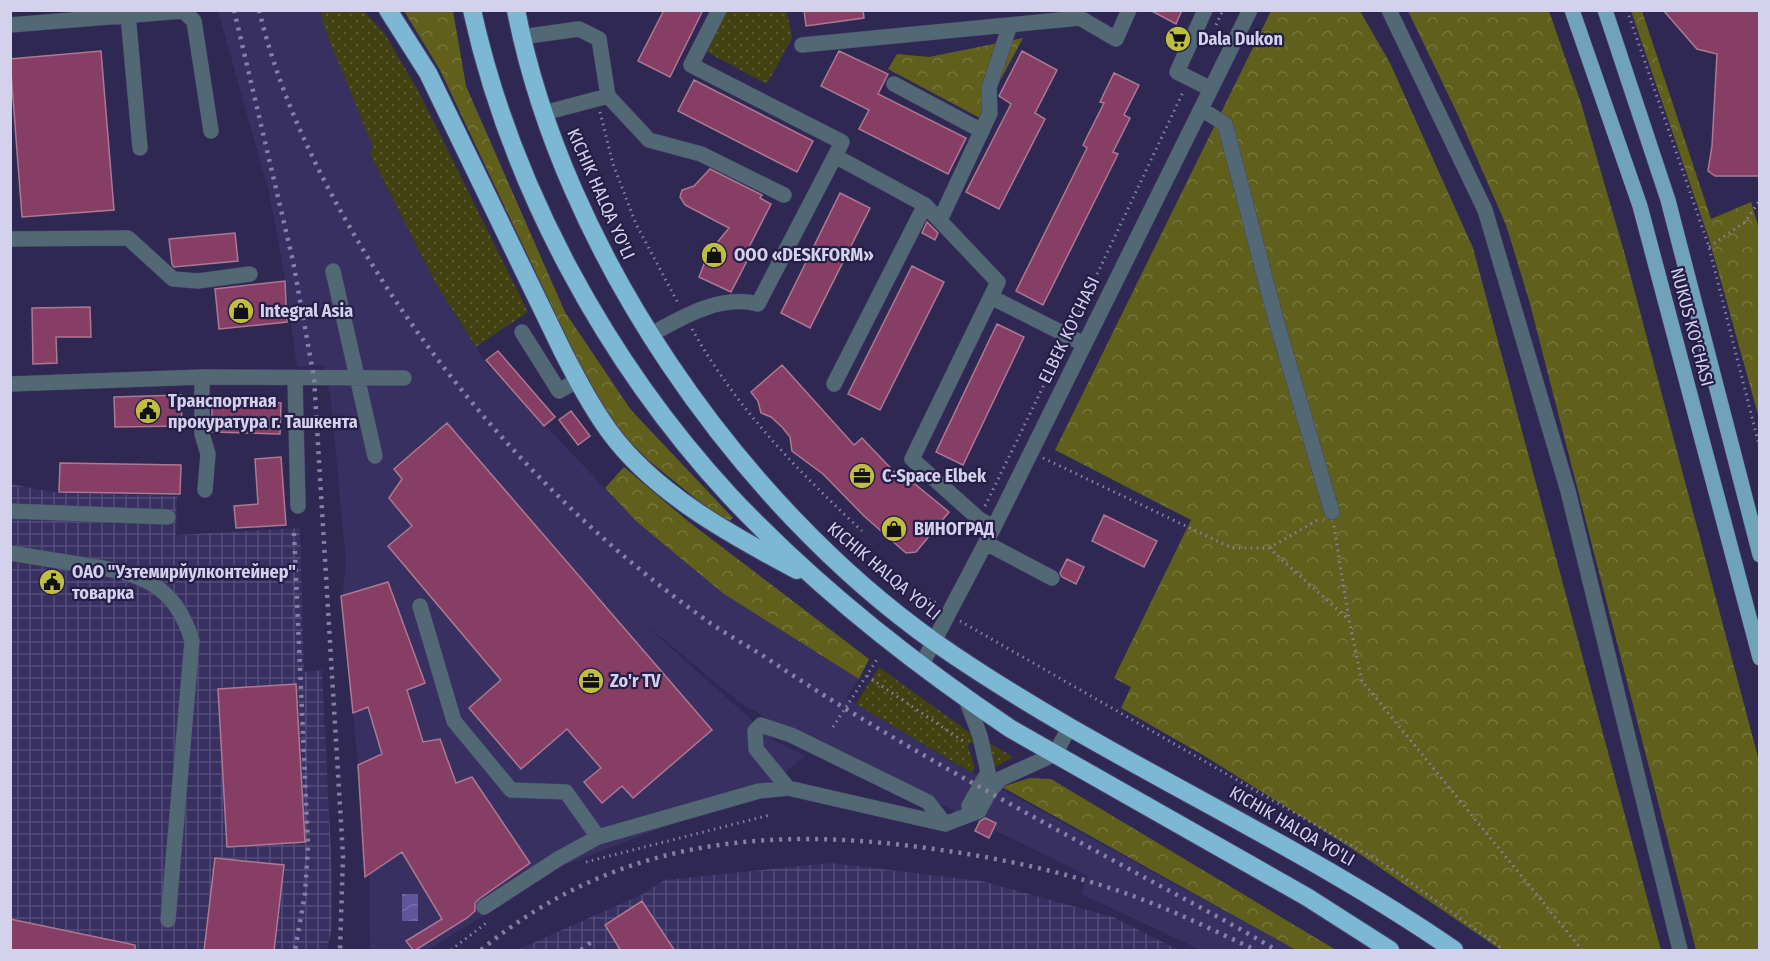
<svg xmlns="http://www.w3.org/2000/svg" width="1770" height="961" font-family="'Fira Sans Condensed',sans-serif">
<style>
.built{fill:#383061}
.industrial{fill:url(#industrial-grid)}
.grass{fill:url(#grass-dots)}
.forest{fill:url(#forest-crowns)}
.water{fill:url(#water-waves)}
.building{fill:#863e64;stroke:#ad7992;stroke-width:1.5}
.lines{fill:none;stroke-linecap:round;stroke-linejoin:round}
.minor-casing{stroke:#49436b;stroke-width:16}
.major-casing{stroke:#49436b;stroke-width:16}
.highway-casing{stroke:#49436b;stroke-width:20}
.path{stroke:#8682a4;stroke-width:3;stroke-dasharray:1.5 4.5;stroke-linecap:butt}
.minor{stroke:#526975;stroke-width:15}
.major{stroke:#70a2b9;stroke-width:15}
.highway{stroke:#7cb8d4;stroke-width:18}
.rail{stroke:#8581a3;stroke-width:4.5;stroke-dasharray:3 6;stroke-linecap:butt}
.labels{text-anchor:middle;stroke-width:4.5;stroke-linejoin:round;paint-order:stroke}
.poi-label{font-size:18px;font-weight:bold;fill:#d3d1ec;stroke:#251e47;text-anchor:start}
.street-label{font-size:18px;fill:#d3d1ec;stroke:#251e47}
</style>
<defs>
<pattern id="industrial-grid" width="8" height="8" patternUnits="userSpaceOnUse" patternTransform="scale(1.5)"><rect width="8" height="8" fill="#383061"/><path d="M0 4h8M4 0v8" fill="none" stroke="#544d78"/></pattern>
<pattern id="grass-dots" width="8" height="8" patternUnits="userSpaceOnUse" patternTransform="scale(1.5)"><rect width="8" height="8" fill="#414111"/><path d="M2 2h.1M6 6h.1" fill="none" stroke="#5c5b34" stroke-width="1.8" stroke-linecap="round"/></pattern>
<pattern id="forest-crowns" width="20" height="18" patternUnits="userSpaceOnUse" patternTransform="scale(1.5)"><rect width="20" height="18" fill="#60601c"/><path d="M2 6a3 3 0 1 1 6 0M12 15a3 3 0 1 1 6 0" fill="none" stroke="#76763d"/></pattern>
<pattern id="water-waves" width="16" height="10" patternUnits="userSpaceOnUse" patternTransform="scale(1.5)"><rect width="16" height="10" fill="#60569c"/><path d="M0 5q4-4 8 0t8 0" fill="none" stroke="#766daa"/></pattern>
</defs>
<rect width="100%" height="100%" fill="#2f2852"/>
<path class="built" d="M 218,11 L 320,11 L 373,147 L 370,154 L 436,284 L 486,363 L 637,522 L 724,594 L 859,679 L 846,698 L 954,763 L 1296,950 L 1201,950 L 1081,894 L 1088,876 L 787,729 L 740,703 L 639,619 L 775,741 L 806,756 L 759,791 L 564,865 L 428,950 L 370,950 L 369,816 L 358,765 L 342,603 L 346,562 L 331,401 L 324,365 L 297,367 L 284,273 L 269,193 Z"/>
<path class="industrial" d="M 10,484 L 60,493 L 177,496 L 176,535 L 300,528 L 304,672 L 322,670 L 332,874 L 332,928 L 327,950 L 11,950 Z
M 831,863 L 981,881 L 1113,917 L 1178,950 L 517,950 L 643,894 L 664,880 Z"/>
<path class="grass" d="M 320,11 L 364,11 L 385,34 L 420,94 L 528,312 L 476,347 L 436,284 L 370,154 L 373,147 L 324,27 Z
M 726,11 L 787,11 L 792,38 L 767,84 L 705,51 Z
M 879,667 L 973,735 L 975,745 L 970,742 L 968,747 L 975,767 L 972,773 L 856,704 Z
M 988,742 L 1013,757 L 994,768 Z"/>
<path class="forest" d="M 404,11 L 453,11 L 466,86 L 565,312 L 631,410 L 733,518 L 726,523 L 648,460 L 620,432 L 590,387 L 440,70 Z
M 1271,11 L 1360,11 L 1390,63 L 1473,248 L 1661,950 L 1501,950 L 1348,846 L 1203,755 L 1121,708 L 1131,687 L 1114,678 L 1191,520 L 1055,450 Z
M 1408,11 L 1549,11 L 1581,103 L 1625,255 L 1759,761 L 1759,950 L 1696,950 L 1529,300 L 1506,225 L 1459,117 Z
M 1631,11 L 1642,11 L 1711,219 L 1751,202 L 1760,232 L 1759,418 L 1710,242 Z
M 1023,38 L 980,118 L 888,69 L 897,54 L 929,57 Z
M 624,467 L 689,522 L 869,659 L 859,679 L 724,594 L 637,522 L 605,488 Z
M 1030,778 L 1051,779 L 1336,950 L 1296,950 L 1002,787 Z"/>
<path class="water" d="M 402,894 L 418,894 L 418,921 L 402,921 Z"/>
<path class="building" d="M 664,10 L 703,10 L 670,77 L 638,61 Z
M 804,10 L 863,10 L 864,18 L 806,26 Z
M 1150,10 L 1182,10 L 1176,24 Z
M 1663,10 L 1760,10 L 1760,176 L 1715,176 L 1708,171 L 1712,146 L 1717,54 L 1697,49 Z
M 101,51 L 114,210 L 22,217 L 10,59 Z
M 839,51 L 888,74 L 878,94 L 966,138 L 948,174 L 859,129 L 869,110 L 821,86 Z
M 1022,51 L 1057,70 L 1035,113 L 1045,119 L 999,209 L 966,192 L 1011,104 L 999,96 Z
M 1114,73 L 1139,85 L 1124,115 L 1130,118 L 1113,152 L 1118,154 L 1043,305 L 1016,291 L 1087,148 L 1083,145 L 1104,103 L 1100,102 Z
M 694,80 L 813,141 L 797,172 L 678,111 Z
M 710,169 L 762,195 L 760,198 L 771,204 L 745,255 L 749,257 L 731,292 L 699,277 L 708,254 L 729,228 L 685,205 L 680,197 L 682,190 L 694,186 Z
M 840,193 L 870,208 L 810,328 L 781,313 Z
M 927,222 L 938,233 L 935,240 L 922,233 Z
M 235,233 L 238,261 L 174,267 L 172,264 L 169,239 Z
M 912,266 L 944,282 L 880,410 L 848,394 Z
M 285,281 L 287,322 L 219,329 L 215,289 Z
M 90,307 L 91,337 L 56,337 L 57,363 L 33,364 L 32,308 Z
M 997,324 L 1024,337 L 963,465 L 936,452 Z
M 498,351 L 555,417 L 544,426 L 486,360 Z
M 782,365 L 854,445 L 862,438 L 901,479 L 905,476 L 949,512 L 916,552 L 906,553 L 864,516 L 823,474 L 792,451 L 790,437 L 782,427 L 771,417 L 761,413 L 758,401 L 751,392 Z
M 181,395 L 182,426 L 115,427 L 114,397 Z
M 212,400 L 281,403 L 280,434 L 212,432 Z
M 571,411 L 590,436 L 578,445 L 559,420 Z
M 447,423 L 712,730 L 633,798 L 622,786 L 602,803 L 584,782 L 601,768 L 567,729 L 521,769 L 469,708 L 501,680 L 388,546 L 412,526 L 389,498 L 402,479 L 394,469 Z
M 281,457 L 286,525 L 236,528 L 234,506 L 258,504 L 255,459 Z
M 60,463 L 181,465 L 180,494 L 59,492 Z
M 1104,515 L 1157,541 L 1144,567 L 1092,541 Z
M 1067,559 L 1084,567 L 1076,584 L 1062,577 L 1060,573 Z
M 388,582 L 425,683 L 407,690 L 423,742 L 440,739 L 456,783 L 472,777 L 530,863 L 479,899 L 475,903 L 475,911 L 467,918 L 414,951 L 406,941 L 442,919 L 402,852 L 365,877 L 358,765 L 382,754 L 368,707 L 353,713 L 341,596 Z
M 296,684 L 305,842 L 227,847 L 218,689 Z
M 985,818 L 996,823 L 989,838 L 975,831 L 980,821 Z
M 215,858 L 284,865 L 274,951 L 204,951 Z
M 642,901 L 675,951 L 621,951 L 605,925 Z
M 10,919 L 135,945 L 135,951 L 10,951 Z"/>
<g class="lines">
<g class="minor-casing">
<path id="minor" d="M 719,10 L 691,65 L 842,142 L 835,156
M 1205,10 L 1177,72 L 1211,89
M 1389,10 L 1485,210 L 1568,491 L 1680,950
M 128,15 L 140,148
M 10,25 L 183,11 L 194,21 L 211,131
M 521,37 L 579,29 L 599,39 L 608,96 L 649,140 L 701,154 L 784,195
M 802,45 L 1080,18 L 1116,39 L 1129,10
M 894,84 L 982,131
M 1201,109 L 1225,124 L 1276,320 L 1332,512
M 544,113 L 608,96
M 940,220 L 990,113 L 989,88 L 1010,25
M 10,239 L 128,238 L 173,279 L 198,281 L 250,274
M 333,271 L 375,456
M 991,297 L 1084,344
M 522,332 L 559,391 L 578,380
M 650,335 C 682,317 721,294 758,304 L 835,156 L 925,205 L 998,282 L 912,459 L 979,519 L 994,527
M 202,377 L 202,434 L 208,454 L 205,490
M 295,378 L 298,506
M 10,384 L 202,377 L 404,378
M 834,384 L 925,205
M 10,511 L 168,517
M 986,543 L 1052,578
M 10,553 C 35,557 59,561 84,565 C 138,573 175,582 192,641 L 168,920
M 420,606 L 454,721 L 511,790 L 566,792 L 598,837 L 759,791 L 788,788 L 945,824 L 979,811 L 989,792 L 1000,779 L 1055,754 L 1070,726
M 921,666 L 994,527 L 1250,10
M 966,699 L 980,736 L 988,772 L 969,806 L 971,814
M 788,788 L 756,749 L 755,731 L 761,725 L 791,735 L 928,802 L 945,824
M 484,907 L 558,859 L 598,837"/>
</g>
<g class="major-casing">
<path id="major" d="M 1572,10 L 1640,206 L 1760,658
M 1605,10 L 1668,200 L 1760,555"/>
</g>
<g class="highway-casing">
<path id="highway" d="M 388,10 L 428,73 L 563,352 C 577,379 591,406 609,431 C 654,493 731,535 797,570
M 472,10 C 511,187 607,363 730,496 C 813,584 911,662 1011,729 L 1307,897 L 1390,950
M 516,10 C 563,250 738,503 936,643 C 1101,758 1289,836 1454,950"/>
</g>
<path class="path" d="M 1627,10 L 1709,247 L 1760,449
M 1216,25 L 1223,10
M 600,112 L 613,164 L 636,224 L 679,305
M 1709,247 L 1745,222 L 1760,200
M 1074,323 L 1184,90
M 692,329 C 736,408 797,470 862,531
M 1043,458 L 1232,548 L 1269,548 L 1349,620
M 985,506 L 1062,348
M 1334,526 L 1349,620 L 1362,681 L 1582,950
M 1269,548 L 1321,518
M 917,608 L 925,597 L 938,604
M 960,621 L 1389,867 L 1504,950
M 867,676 L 966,743
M 833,727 L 878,658
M 586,862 L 770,815
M 451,950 L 489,921"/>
<use href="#minor" class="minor"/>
<use href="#major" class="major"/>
<use href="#highway" class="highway"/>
<path class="rail" d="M 234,10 L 293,261 L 314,378 L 343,856 L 340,950
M 259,10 C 282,106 328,195 380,277 C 464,408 573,524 699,615 C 720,631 743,643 765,657 C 884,737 1012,805 1138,874 C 1184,899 1231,923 1276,950
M 294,533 L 308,846 L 305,894 L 295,950
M 481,950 C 615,839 768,825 934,849 C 1007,859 1080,875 1149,902 C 1185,916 1221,934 1256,950
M 581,950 L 595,939"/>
</g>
<defs>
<g id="supermarket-disc" transform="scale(1.35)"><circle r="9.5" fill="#c0be41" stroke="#251e47"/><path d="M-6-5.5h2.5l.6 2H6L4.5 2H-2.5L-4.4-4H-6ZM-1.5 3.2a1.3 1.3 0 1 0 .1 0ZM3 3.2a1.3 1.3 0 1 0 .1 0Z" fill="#111"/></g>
<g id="shop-disc" transform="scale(1.35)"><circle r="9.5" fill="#c0be41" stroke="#251e47"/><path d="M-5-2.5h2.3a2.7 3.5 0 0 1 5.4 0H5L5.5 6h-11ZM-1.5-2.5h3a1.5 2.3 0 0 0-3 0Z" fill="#111"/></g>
<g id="civic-disc" transform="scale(1.35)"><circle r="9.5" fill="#c0be41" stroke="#251e47"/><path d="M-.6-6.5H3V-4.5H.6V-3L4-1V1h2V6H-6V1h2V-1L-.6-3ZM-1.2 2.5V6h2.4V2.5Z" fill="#111"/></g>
<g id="office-disc" transform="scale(1.35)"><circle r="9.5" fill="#c0be41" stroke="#251e47"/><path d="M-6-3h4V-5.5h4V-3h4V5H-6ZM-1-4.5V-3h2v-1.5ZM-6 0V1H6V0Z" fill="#111"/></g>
</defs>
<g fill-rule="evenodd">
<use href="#supermarket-disc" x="1178" y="39"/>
<use href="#shop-disc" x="714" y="255"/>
<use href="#shop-disc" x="241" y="311"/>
<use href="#civic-disc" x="148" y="411"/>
<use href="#office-disc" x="862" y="476"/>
<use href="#shop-disc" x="894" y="529"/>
<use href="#civic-disc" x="52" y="582"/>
<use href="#office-disc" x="591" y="681"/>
</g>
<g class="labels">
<g class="poi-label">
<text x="1198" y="45">Dala Dukon</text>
<text x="734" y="261">ООО «DESKFORM»</text>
<text x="260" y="317">Integral Asia</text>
<text x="168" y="407">Транспортная<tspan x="168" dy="21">прокуратура г. Ташкента</tspan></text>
<text x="882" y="482">C-Space Elbek</text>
<text x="914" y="535">ВИНОГРАД</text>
<text x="72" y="578">ОАО "Узтемирйулконтейнер"<tspan x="72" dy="21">товарка</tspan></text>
<text x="610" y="687">Zo'r TV</text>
</g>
<g class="street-label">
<text transform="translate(601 194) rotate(66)" y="6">KICHIK HALQA YO'LI</text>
<text transform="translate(1692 327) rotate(75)" y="6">NUKUS KO'CHASI</text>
<text transform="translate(1069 330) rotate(-64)" y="6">ELBEK KO'CHASI</text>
<text transform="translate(884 571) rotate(40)" y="6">KICHIK HALQA YO'LI</text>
<text transform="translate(1292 826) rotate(30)" y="6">KICHIK HALQA YO'LI</text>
</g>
</g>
<rect width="1770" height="961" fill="none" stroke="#d3d1ec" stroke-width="24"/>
</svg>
